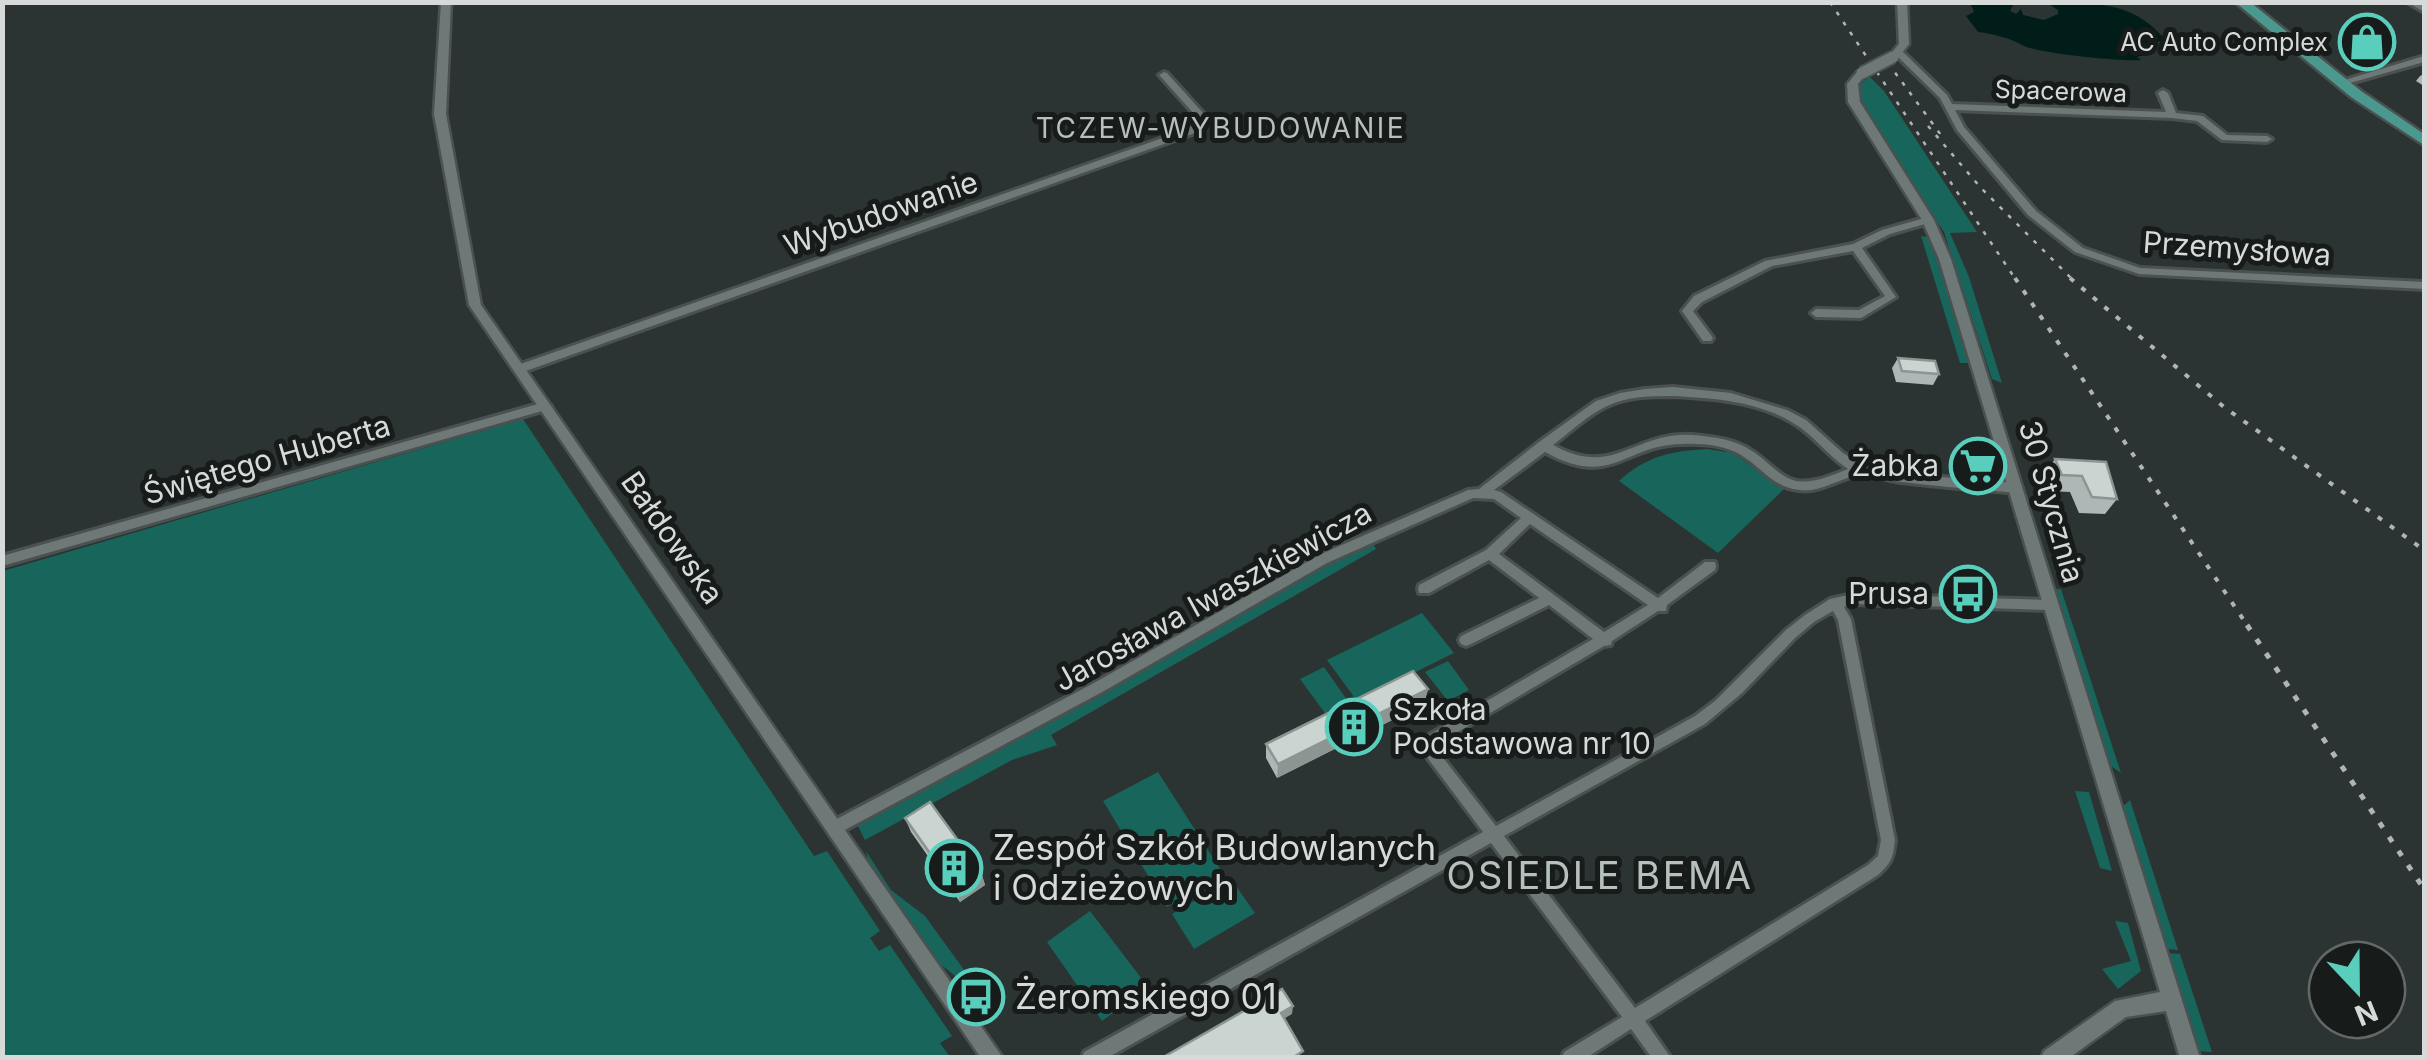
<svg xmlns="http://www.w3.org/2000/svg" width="2427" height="1060" font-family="Inter,sans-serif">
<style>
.green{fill:#18655b}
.water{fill:#001d19}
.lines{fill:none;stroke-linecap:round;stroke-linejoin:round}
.minor-casing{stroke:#4a5150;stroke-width:6}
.tertiary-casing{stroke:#4a5150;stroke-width:5}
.primary-casing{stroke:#4a5150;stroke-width:5}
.minor{fill:#6e7876;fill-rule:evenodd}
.tertiary{fill:#6e7876;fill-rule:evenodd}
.primary{fill:#4b988e;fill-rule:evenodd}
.rail-far2{stroke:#afb5b4;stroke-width:2.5;stroke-dasharray:4 8;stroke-linecap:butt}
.rail-far1{stroke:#afb5b4;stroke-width:4;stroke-dasharray:5 10;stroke-linecap:butt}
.rail{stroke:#afb5b4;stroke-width:5;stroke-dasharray:6 11;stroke-linecap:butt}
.tertiary-bridge-casing{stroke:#4a5150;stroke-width:15;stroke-linecap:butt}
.tertiary-bridge{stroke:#6e7876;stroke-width:11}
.wall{fill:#aeb7b5}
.shaded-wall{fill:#8d9593}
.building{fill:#cad5d2;stroke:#8d9593;stroke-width:2.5}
.labels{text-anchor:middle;stroke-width:10;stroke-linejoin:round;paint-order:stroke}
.far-poi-label{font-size:25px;fill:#d6dbda;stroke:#171b1a;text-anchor:end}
.far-street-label{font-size:25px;fill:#d6dbda;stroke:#171b1a}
.far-neighbourhood-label{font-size:28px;letter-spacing:2.5px;fill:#b6c1be;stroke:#171b1a}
.street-label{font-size:30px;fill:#d6dbda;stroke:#171b1a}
.poi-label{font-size:30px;fill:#d6dbda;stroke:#171b1a;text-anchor:end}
.near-poi-label{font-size:35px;fill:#d6dbda;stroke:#171b1a;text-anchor:start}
.near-neighbourhood-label{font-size:38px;letter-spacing:2.5px;fill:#b6c1be;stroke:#171b1a}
</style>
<rect width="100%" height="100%" fill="#2b3432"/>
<path class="green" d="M 1869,76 L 1884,91 L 1977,232 L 1950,233 L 1969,277 L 2002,383 L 1992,379 L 1944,232 L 1859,97 L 1860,85 Z
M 1921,236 L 1932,238 L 1969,363 L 1960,363 Z
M 523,419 L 814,856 L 827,851 L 880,931 L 870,938 L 879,951 L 890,945 L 952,1036 L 940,1043 L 950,1057 L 3,1057 L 3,571 Z
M 1707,449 L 1733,453 L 1784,489 L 1718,553 L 1619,481 C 1646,456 1671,451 1707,449 Z
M 1372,542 L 1376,549 L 1051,735 L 1057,745 L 1012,760 L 865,840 L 857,824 L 1091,698 L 1306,573 Z
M 2054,589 L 2061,589 L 2121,773 L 2108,764 Z
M 1422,613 L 1454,653 L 1357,701 L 1327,660 Z
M 1448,661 L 1469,690 L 1448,701 L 1425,672 Z
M 1324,667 L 1350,704 L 1327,716 L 1300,679 Z
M 1158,772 L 1224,875 L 1167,907 L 1103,801 Z
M 2075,791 L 2089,792 L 2112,871 L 2100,868 Z
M 2130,800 L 2178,950 L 2167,949 L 2123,812 L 2122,807 Z
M 866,851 L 891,890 L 925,916 L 967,974 L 963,982 L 940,964 L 868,860 Z
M 1231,879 L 1255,913 L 1194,949 L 1172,914 Z
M 1090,911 L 1148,987 L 1102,1021 L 1047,942 Z
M 2115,921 L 2128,923 L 2141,971 L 2118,989 L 2102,969 L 2131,961 Z
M 2168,953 L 2180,954 L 2212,1052 L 2198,1051 Z"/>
<path class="water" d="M 1970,3 L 2014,3 L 2010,11 L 2016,14 L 2021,9 L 2023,15 L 2044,20 L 2058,14 L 2058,10 L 2047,3 C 2091,2 2135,1 2165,40 L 2144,45 L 2145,55 L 2137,57 L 2141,60 C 2124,62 2035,53 2022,45 C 2009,38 1995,34 1978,32 L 1966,16 L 1974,12 Z"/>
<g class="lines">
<g class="minor-casing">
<path id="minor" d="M 2407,2 L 2418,2 L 2424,7 L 2424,12 Z
M 1899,50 L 1902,51 L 1947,95 L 1952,104 L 2166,112 L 2158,93 L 2163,90 L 2168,93 L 2176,113 L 2203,116 L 2227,135 L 2267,136 L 2272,139 L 2267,142 L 2222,140 L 2197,121 L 2172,118 L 1955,110 L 1964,127 L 2036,211 L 2083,248 L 2140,268 L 2424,282 L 2424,289 L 2139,274 L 2075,252 L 2028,215 L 1957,130 L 1940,98 L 1896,55 L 1895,53 Z
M 2424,56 L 2424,62 L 2343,85 L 2338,82 Z
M 1164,72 L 1167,73 L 1204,114 L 1195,133 L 523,372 L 519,373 L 513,369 L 515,366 L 1188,129 L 1194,114 L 1161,77 L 1159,75 Z
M 1928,217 L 1932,218 L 1932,222 L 1890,234 L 1862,248 L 1896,297 L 1861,318 L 1816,317 L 1811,313 L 1816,309 L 1859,310 L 1885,296 L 1853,251 L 1772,266 L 1702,302 L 1693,311 L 1711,335 L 1713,338 L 1711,341 L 1703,341 L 1682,311 L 1694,296 L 1765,261 L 1853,244 L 1882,230 Z
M 1673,387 L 1731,393 L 1787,410 L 1806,420 L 1843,453 L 1864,466 L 1917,475 L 2016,483 L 2022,488 L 2016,493 C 1978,489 1940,487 1902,482 C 1889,481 1870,473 1858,475 C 1838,479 1820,493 1799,490 C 1774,488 1761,467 1741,455 C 1725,445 1701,443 1682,444 C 1623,445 1612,489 1545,452 L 1494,490 L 1501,492 L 1658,598 L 1705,562 L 1715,562 L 1716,566 L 1715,570 L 1667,605 L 1666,611 L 1658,611 L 1612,641 L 1611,645 L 1604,646 L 1434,746 L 1496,826 L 1695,716 L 1715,701 L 1786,630 L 1805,615 L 1830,599 L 1853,594 L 2050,600 L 2055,601 L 2057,605 L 2055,609 L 2050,610 L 1853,604 L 1844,607 L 1851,619 L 1895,840 C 1893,858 1892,862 1878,875 L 1645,1021 L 1671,1058 L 1652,1058 L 1631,1029 L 1586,1058 L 1562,1058 L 1564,1052 L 1622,1017 L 1491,843 L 1107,1058 L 1082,1058 L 1084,1052 L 1483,832 L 1420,748 L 1418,744 L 1420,740 L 1593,639 L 1549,605 L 1471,644 L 1466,646 L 1461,644 L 1459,640 L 1461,636 L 1539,598 L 1489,560 L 1429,593 L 1419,593 L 1418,589 L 1419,585 L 1486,550 L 1521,518 L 1494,499 L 1473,498 L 1327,563 L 1104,691 L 841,832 L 836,834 L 831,832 L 829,827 L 831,822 L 1094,683 L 1319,555 L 1468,490 L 1479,489 L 1539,442 L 1596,401 L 1620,393 L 1645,389 ZM 1673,396 C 1716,398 1765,402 1801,428 C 1818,441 1831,458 1848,469 C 1832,475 1814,484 1796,481 C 1779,477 1767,460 1752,451 C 1735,439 1713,437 1693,435 C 1634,431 1614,479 1553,445 C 1570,432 1588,415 1607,406 C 1628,396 1651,396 1673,396 ZM 1530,524 L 1648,605 L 1604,632 L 1499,554 ZM 1833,611 L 1838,620 L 1881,840 L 1878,856 L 1868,865 L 1635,1008 L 1504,836 L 1705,724 L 1742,693 L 1795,638 L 1814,622 Z
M 545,402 L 551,406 L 549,409 L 2,566 L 2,556 Z"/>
</g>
<g class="tertiary-casing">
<path id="tertiary" d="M 441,2 L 451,2 L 446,114 L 481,305 L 1003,1058 L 981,1058 L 469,305 L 434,114 Z
M 1897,2 L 1907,2 L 1909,44 L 1897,59 L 1893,60 L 1888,57 L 1899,44 Z
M 1862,70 L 1867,73 L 1858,84 L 1860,102 L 1934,220 L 1951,259 L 2200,1058 L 2180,1058 L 2166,1011 L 2126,1017 L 2069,1058 L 2041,1058 L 2044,1051 L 2115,1001 L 2160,992 L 1939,259 L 1922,220 L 1848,102 L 1847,84 L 1858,71 Z"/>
</g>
<g class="primary-casing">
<path id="primary" d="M 2235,2 L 2250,2 L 2361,91 L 2424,134 L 2424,145 L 2351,97 Z"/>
</g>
<use href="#minor" class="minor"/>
<use href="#tertiary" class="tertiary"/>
<use href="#primary" class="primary"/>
<path class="rail-far2" d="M 1830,2 L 2016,280
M 1888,63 L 1941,135
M 1928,126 L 1981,188 L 2073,280"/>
<path class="rail-far1" d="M 2015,278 L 2249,628
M 2070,278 L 2224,407 L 2424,550"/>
<path class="rail" d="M 2247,625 L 2424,889"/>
<g class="tertiary-bridge-casing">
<path id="tertiary-bridge" d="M 1862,73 L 1893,57"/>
</g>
<use href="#tertiary-bridge" class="tertiary-bridge"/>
</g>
<path class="wall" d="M 2424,74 L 2424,86 L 2416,81 L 2420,76 Z
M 1898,358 L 1939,374 L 1933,385 L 1896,382 L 1892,368 Z
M 2055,459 L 2117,499 L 2105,514 L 2079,513 L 2070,492 L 2050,491 L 2043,475 Z
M 1428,689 L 1424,704 L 1277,778 L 1266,758 L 1266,744 Z
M 905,818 L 981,872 L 985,885 L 960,902 L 911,832 Z"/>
<path class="shaded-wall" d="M 1428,689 L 1424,704 L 1277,778 L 1278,764 Z
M 981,872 L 985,885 L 960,902 L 956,890 Z
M 1293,1006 L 1292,1014 L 1280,1021 L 1281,1013 Z"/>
<path class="building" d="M 1898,358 L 1935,361 L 1939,374 L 1902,371 Z
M 2055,459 L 2106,462 L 2117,499 L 2092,497 L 2082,476 L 2062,475 Z
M 1413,671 L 1428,689 L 1278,764 L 1266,744 Z
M 930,802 L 981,872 L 956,890 L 905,818 Z
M 1282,989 L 1293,1006 L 1281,1013 L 1303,1051 L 1292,1058 L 1162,1058 Z"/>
<defs>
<g id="shop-ring" transform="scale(2.875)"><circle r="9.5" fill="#171b1a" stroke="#5acebd" stroke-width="1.5"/><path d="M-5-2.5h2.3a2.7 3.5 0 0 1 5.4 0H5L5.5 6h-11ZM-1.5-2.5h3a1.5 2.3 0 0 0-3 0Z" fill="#5acebd"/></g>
<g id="supermarket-ring" transform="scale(2.875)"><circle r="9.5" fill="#171b1a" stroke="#5acebd" stroke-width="1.5"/><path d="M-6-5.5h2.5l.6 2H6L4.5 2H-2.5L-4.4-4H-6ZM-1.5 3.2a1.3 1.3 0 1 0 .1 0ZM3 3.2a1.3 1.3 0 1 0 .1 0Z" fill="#5acebd"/></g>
<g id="bus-ring" transform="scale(2.875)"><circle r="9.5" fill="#171b1a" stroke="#5acebd" stroke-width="1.5"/><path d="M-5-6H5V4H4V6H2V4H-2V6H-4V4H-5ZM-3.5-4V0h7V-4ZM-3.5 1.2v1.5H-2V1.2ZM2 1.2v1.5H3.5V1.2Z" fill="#5acebd"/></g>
<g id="building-ring" transform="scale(2.875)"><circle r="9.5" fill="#171b1a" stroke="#5acebd" stroke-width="1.5"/><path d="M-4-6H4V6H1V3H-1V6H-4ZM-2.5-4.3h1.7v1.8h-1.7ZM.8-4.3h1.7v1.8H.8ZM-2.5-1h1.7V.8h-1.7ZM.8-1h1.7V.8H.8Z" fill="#5acebd"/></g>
</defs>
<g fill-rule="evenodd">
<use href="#shop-ring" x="2367" y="42"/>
<use href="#supermarket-ring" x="1978" y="466"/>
<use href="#bus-ring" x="1968" y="594"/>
<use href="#building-ring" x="1354" y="727"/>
<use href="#building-ring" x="954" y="868"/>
<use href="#bus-ring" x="976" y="997"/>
</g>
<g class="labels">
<g class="far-poi-label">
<text x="2328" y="51">AC Auto Complex</text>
</g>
<g class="far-street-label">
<text transform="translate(2061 91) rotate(2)" y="9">Spacerowa</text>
</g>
<g class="far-neighbourhood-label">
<text x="1221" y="138">TCZEW-WYBUDOWANIE</text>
</g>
<g class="street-label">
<text transform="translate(881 214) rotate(-19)" y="10">Wybudowanie</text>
<text transform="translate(2237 249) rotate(4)" y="10">Przemysłowa</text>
<text transform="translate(267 460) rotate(-16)" y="10">Świętego Huberta</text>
<text transform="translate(2051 502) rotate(74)" y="10">30 Stycznia</text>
<text transform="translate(672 538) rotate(55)" y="10">Bałdowska</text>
<text transform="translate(1213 597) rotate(-29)" y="10">Jarosława Iwaszkiewicza</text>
</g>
<g class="poi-label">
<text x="1939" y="476">Żabka</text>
<text x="1929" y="604">Prusa</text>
<text x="1393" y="720" text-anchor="start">Szkoła<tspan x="1393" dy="34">Podstawowa nr 10</tspan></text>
</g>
<g class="near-poi-label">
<text x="993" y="860">Zespół Szkół Budowlanych<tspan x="993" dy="40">i Odzieżowych</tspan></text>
<text x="1015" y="1009">Żeromskiego 01</text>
</g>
<g class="near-neighbourhood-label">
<text x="1600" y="889">OSIEDLE BEMA</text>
</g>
</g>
<rect width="2427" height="1060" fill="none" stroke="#d6dbda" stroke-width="10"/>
<g transform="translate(2357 990) rotate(158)"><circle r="48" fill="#171b1a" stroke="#636867" stroke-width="2.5"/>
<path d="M0-8L18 38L0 25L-18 38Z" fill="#5acebd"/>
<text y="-15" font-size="28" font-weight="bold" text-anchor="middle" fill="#d6dbda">N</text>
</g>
</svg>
